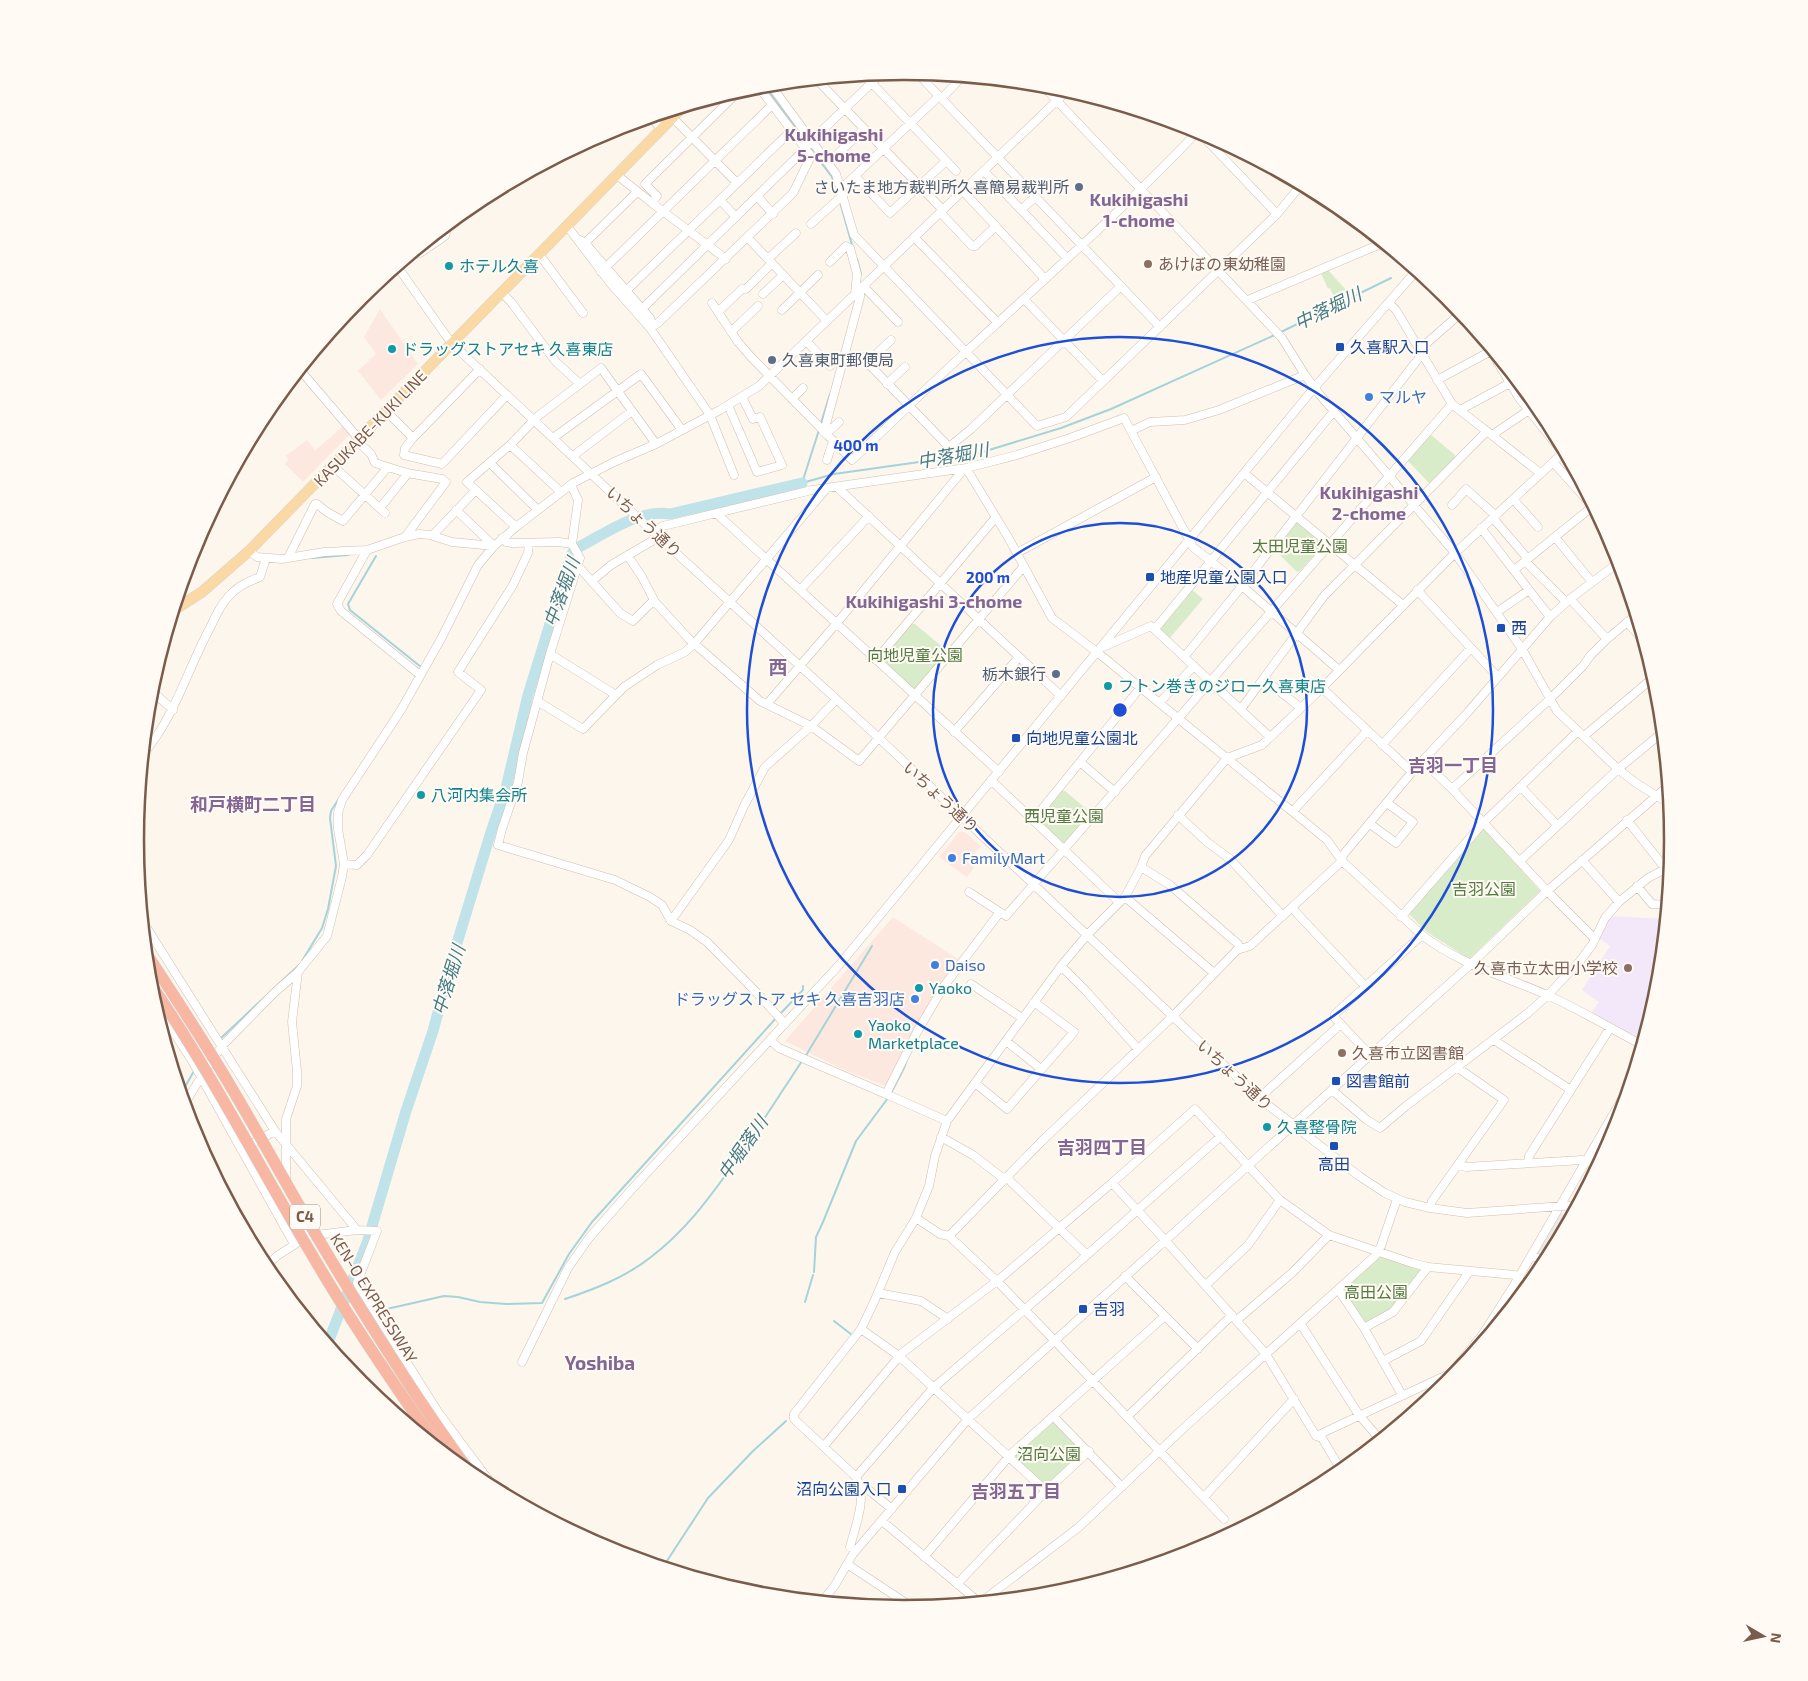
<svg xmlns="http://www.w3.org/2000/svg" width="1808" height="1681" font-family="'Exo 2','Noto Sans JP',sans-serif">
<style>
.commercial{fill:#fde8e0}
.industrial{fill:#efe9e4}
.education{fill:#f3e8fa}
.green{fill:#d8ecc9}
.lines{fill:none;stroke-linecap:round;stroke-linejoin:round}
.stream{stroke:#a5d3da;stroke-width:2}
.river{stroke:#bfe3e8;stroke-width:11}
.minor-casing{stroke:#d1beb0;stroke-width:9}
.major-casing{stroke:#dad1cd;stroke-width:11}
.minor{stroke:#fff;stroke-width:8}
.major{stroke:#fbd9a5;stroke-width:10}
.highway-bridge-casing{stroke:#dad1cd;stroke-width:12;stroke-linecap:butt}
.highway-bridge{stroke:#f7b7a3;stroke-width:11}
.ring{fill:none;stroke:#1d4ed8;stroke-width:2.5}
.service-dot{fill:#5c6f8a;stroke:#fffaf3;stroke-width:2}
.education-dot{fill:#8d6e63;stroke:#fffaf3;stroke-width:2}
.culture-dot{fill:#0f9aa8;stroke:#fffaf3;stroke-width:2}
.transit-dot{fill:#1a4fb4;stroke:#fffaf3;stroke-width:2}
.shop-dot{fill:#3f7fe0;stroke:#fffaf3;stroke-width:2}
.labels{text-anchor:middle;stroke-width:4;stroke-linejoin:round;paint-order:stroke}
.shield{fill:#fffaf3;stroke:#a28b7f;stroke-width:1}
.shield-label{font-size:15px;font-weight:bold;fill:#7a5c4d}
.service-label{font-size:16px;fill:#4e5e75;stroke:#fffaf3;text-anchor:end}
.education-label{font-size:16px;fill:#785e54;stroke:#fffaf3;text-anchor:start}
.culture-label{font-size:16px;fill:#0d838f;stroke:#fffaf3;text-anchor:start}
.transit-label{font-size:16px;fill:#164399;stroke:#fffaf3;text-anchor:start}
.shop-label{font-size:16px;fill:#366cbe;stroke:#fffaf3;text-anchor:start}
.street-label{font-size:16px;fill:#7a5c4d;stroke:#fffaf3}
.park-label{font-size:16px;fill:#537a41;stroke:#fffaf3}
.neighbourhood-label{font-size:18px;font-weight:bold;fill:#846695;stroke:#fffaf3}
.water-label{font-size:18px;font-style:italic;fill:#437c86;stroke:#fffaf3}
.quarter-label{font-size:19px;font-weight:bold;fill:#846695;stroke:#fffaf3}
.rim{fill:none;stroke:#7a5c4d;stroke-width:2.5}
.centre{fill:#1d4ed8;stroke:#fffaf3;stroke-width:2.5}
.ring-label{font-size:15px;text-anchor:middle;font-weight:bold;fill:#1d4ed8;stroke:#fffaf3;stroke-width:4;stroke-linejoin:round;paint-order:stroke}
</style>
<rect width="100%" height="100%" fill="#fdf6ec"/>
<path class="commercial" d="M 380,309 L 418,364 L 381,400 L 358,371 L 376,354 L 364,337 Z
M 344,425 L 351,433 L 303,482 L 285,464 L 288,460 L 286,456 L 307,440 L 315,451 Z
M 959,832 L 965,832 L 981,846 L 967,862 L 974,868 L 967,877 L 939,857 Z
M 893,917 L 958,959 L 932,1001 L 888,1087 L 842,1069 L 785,1041 Z"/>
<path class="industrial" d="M 1559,1214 L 1573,1214 L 1547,1261 L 1537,1255 L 1537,1252 Z"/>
<path class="education" d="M 1610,916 L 1666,919 L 1658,991 L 1644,1040 L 1591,1013 L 1599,1002 L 1582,990 L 1610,946 L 1599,938 Z"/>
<path class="green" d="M 1328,270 L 1347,291 L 1334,297 L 1330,288 L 1328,289 L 1321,273 Z
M 1428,435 L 1431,435 L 1455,455 L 1455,459 L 1432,483 L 1429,483 L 1408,461 L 1408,459 Z
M 1297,522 L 1323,542 L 1323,545 L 1300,571 L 1297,572 L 1274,549 Z
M 1191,589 L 1203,599 L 1169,639 L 1159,629 Z
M 911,624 L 915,624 L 946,650 L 946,654 L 916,688 L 913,688 L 883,660 Z
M 1062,791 L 1065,791 L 1089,811 L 1089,813 L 1063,845 L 1038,822 L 1039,819 Z
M 1484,829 L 1540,891 L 1469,959 L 1427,932 L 1409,914 Z
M 1382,1255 L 1423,1270 L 1392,1312 L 1365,1325 L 1344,1288 Z
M 1051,1422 L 1055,1422 L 1082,1450 L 1083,1453 L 1047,1487 L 1014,1459 L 1015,1456 Z"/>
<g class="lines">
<path class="stream" d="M 764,85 L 806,142
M 810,148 L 832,177 L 838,197
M 840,202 L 852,245
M 857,259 L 861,274
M 1281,332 L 1391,278
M 821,423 L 830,394
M 802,483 L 834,474 L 976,454 L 1061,428 L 1111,409 L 1277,334
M 802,483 L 819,430
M 376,556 L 348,604 L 350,610 L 421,667
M 312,558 L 348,555
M 302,961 L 322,928 L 328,909 L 336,866 L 330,818 L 331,811 L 338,800
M 780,1014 L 803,990 L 803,986
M 221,1038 L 299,965
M 805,1057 L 872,946
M 891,1093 L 904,1068 L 908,1057
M 181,1094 L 194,1071
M 814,1272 L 816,1237 L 823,1222 L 856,1141 L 888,1098
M 565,1299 C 595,1289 626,1277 651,1257 C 684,1232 708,1200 732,1166 C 756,1132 779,1096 802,1061
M 805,1302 L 813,1275
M 378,1311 L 444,1296 L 458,1297 L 480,1302 L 506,1304 L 542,1303 L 569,1254 L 592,1222 L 777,1017
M 834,1321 L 852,1335
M 663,1567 L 708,1498 L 753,1451 L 786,1421"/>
<path class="river" d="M 327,1345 L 367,1243 L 406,1111 L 433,1031 L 454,953 L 490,835 L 506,788 L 528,695 L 570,559 L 573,552 L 579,547 C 606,533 639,509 670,514 L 802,483"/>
<g class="minor-casing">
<path id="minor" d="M 917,73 L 1160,327
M 864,75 L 956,171
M 817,80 L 943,210
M 770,84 L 836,174 L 854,235 L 1037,426 L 1066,417 L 1277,214 L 1301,185
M 1042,85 L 1282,338 L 1305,375 L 1320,395 L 1455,553 L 1522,649 L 1557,711 L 1618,769 L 1636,783 L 1670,804
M 942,98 L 962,77
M 651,117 L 661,129
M 672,117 L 737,183
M 1196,129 L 1277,214
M 828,163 L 864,129
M 984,171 L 1067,258
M 617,175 L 652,203 L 726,259
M 855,176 L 890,213 L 946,161
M 841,189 L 939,96
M 963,191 L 1045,279
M 757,196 L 773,214
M 720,200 L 736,217
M 652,203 L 657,196 L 645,184 L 740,90
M 1021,210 L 1035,197
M 940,212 L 972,246 L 975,246 L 996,226
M 811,224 L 843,195
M 567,226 L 611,284 L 650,328 L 710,415 L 734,475
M 914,237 L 998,323
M 748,238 L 827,321
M 578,239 L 585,243 L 650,318 L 651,321 L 650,328
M 585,243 L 637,192
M 420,253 L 445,236 L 446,233 L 443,228
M 539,254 L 583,313
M 768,259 L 796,233
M 830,262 L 846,246 L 850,248 L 857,274 L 855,294
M 397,266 L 447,337 L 462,353 L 652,531 L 879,738 L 1259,1098 L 1359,1176 L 1385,1193 L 1405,1202 L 1430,1208 L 1467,1213 L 1577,1205
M 601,272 L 772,105
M 863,286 L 898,322
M 746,289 L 772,263
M 626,291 L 792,130
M 502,293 L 511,302 L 556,362 L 580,384
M 763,294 L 783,275
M 1024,299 L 1103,381
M 1248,300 L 1383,243
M 712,303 L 738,342 L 751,357 L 852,460 C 891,424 928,386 968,350 C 1046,278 1126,207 1199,130
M 1389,303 L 1396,310 L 1452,404 L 1540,473
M 642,309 L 805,149 L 811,141 L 882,73
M 782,310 L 818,275
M 719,311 L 742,289
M 650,328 L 658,323 L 793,193 L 811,156 L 758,86
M 731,332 L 758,306
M 806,341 L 830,366
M 1488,346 L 1519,398 L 1563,453
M 1420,349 L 1461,313
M 844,360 L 857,356 L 862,357 L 949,447 L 971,429 L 1121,286
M 867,363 L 891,340
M 480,369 L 413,438 L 405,448 L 404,455 L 442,464 L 507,395
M 300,370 L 359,439
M 1437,380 L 1491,351
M 887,384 L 905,367
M 792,399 L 803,388
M 728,405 L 757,472 L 782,465 L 760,417 L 753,419 L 742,397
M 1460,410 L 1510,383
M 386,411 L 413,438
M 1131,431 L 1150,422 L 1185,420 L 1219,410 L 1305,375
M 824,432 L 860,297 L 860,289
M 826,434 L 839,422
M 1492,435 L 1529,410
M 553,438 L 641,374 L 682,430
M 357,441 L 371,454 L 375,463 L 407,473 L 442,479 L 446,482 L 405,537
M 510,445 L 561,492
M 573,456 L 632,411
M 827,460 L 833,441
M 1553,462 L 1595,509
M 490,463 L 538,510
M 333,466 L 385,513
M 966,468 L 1008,537 L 1052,618 L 1097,652 L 1327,840 L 1342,861 L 1422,935 C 1459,964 1504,976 1547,995 C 1579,1009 1610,1028 1642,1045
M 1244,473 L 1403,605
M 571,485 L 578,500 L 572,544
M 837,487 L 1061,696
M 1513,499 L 1538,527
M 1452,505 L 1466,489 L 1496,516
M 380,508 L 405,477 L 407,473
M 456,510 L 494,546
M 717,514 L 999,772
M 1493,518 L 1528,559
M 516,527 L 467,482 L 510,445 L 538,416 L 601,368 L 656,444
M 1481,528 L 1550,617
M 652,531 L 663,526 L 812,490 L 966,468 L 1017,455 L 1070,438 L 1124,418 L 1193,547 L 1242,586 L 1339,670
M 433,535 L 475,491
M 1555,537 L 1591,581
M 502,538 L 506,542 L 512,543 L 559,542 L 572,544 L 580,558 L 550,654 L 523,753 L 518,782 L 502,829 L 498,845 L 615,880 L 650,897 L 662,905 L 671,921 L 690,930 L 707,942 L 758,994 L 785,1024
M 367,550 L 337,604 L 341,611 L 420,675
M 249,551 L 257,557 L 282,559 L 324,552 L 367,550 L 405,537 L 419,534 L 430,535 L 452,542 L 494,546
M 1017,553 L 1156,477
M 628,556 L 642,577 L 655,602 L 689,639 L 760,701 L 811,726 L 859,761 L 1024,566
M 288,558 L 315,504 L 317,504 L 327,512 L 343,521 L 387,468
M 1525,561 L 1566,602
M 578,566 L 620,613 L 633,621 L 654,600
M 1514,570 L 1592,507
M 592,581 L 611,565 L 659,537
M 800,590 L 869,516
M 1417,590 L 1498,677
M 1570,599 L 1607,639
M 1497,612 L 1529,590
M 1627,622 L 1643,640
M 1155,629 L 1334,411
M 1103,647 L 1151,626 L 1270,737
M 550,654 L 616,695
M 1185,656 L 1242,586 L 1422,354
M 876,660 L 996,517
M 1264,679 L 1301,708
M 1322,688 L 1412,772
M 150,689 L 173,710
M 537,701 L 583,729 L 624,687 L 657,665 L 685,652 L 694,644 L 827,488
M 1159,703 L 1194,666
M 767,704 L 836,624 L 964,469
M 1241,709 L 1324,596 L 1487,431
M 954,732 L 1019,657
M 1584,736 L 1654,677
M 1382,745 L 1471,648
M 143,754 C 175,717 187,670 210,628 C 216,615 222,602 233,592 C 240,585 250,581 260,577 L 266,558
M 1423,761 L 1452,789 L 1547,891 L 1595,939
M 1080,762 L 1115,792
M 991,780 L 1119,902
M 1521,787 L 1557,825
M 1452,789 L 1550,699 L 1583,666 L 1590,656 L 1607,639 L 1636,615
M 1293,811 L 1367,731
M 1178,815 L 1207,842 L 1230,859 L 1283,916
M 1033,820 L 1140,688
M 1627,820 L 1665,868
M 1370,824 L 1396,843 L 1413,822 L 1387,803
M 1582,860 L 1619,902
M 1520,861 L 1618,769 L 1663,732
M 344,864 L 357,865 L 367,855 L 481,690 L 458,672 L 513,585 L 528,553 L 529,543
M 1141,867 L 1170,885 L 1238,944 L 1240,948
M 1637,886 L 1652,904 L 1667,905
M 969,892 L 1006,916 L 1452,404
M 1125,897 L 1214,973
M 1292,908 L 1365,986
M 1401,917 L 1483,823 L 1578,731
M 671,921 L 729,840 L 744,806 L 765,767 L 811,726 L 836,700
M 143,922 L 275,1131 L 357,1230
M 1061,966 L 1086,991 L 1138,1049
M 971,984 L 1022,1018
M 152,999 L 191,1059 L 294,1244
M 770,1040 L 779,1048 L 886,1094 L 917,1032 L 944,986 L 1000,912
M 1494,1040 L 1571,1090
M 1006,1041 L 1041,1069
M 1370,1055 L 1335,1018 L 1335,1014 L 1422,935
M 975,1083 L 1007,1109 L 1074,1032 L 1034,1002
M 1332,1090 L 1367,1120 L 1380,1128 L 1406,1106 L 1528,1013 L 1548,995 L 1580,961 L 1592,945 L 1605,918 L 1619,902 L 1648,878 L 1671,866
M 886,1094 L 947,1121
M 1259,1098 L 1341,1024
M 184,1105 L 206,1069 L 222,1046 L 274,993 L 298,972 L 327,936 L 342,877 L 344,864 L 338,829 L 338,813 L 342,800 L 401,710 L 442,637 L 478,565 L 494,546 L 516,527 L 573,483 L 614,462 L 656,444 L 720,410 L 759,386 L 1068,90
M 941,1137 L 973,1155 L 1004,1179
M 246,1147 L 275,1131
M 1590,1157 L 1602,1159
M 1528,1163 L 1529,1156 L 1610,1028
M 1458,1165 L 1466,1167 L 1582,1160 L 1587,1162
M 1006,1177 L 1087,1255
M 286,1180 L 286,1119 L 297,1086 L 297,1071 L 292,1022 L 298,972
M 1112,1183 L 1165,1240 L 1266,1354 L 1316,1436 L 1322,1438 L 1338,1465
M 1280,1200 L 1329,1235 L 1412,1263 L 1428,1267 L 1515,1275 L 1519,1278
M 1430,1208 L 1432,1201 L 1504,1100 L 1458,1068
M 298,1212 L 308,1236
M 916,1218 L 940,1234 L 949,1236 L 997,1281 L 1054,1340 L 1224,1519
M 949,1236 L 1042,1141 L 1173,1016 L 1237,950 L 1250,946 L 1342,861 L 1343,855 L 1412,772 L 1468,712 L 1550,617 L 1570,599 L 1619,562
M 1532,1255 L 1546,1263
M 264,1268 L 277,1256 L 308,1236 L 357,1230 L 377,1231 L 357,1283 L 438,1412 L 496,1490
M 1125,1276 L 1198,1349
M 1513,1287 L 1523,1293
M 1338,1289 L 1364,1328 L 1402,1395
M 878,1293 L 921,1301 L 948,1319
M 1237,1320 L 1293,1272 L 1329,1235
M 1300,1323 L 1359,1415 L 1377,1436
M 1364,1328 L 1393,1312 L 1428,1267
M 861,1329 L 899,1356 L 1046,1491
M 1383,1361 L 1421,1341 L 1469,1272
M 522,1362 L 568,1268 L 589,1238 L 632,1189 L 840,964 L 1314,388 L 1416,271
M 1053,1416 L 1122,1487
M 1127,1417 L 1232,1315
M 1316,1436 L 1451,1373 L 1483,1334 L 1513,1287 L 1629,1087
M 824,1446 L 902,1353 L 997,1281 L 1112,1183 L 1195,1109 L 1280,1200 L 1248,1245 L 1206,1285
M 856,1477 L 933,1388 L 1052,1286 L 1221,1136
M 860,1484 L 865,1487 L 892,1509
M 1204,1497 L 1294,1399
M 882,1521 L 979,1602
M 850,1547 C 855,1527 868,1497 856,1477 L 794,1419 L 794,1414 L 861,1329 L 874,1302 L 895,1252 L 916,1218 L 929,1186 L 935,1156 L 947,1121 L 1061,966 L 1087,935 L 1125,897 L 1141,867 L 1145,856 L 1227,758 L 1262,745 L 1322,688 L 1455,553 L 1564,452
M 924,1557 L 1011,1454 L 1165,1316
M 847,1564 L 915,1609
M 957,1584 L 1046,1491 L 1089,1451
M 822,1602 L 835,1585 L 853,1554 L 968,1419 L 1471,964 L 1547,891 L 1668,786
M 981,1602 L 1079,1527 L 1187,1425 L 1375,1256 L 1381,1246 L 1397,1199"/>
</g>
<g class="major-casing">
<path id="major" d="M 174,610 L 202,592 L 249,551 L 682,108"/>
</g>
<use href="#minor" class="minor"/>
<use href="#major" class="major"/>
<g class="highway-bridge-casing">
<path id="highway-bridge" d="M 146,953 C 175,997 204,1041 231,1087 C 262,1139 291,1193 322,1245 C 369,1324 419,1402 473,1477
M 148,980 C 217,1080 271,1190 335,1293 C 368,1347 404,1399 440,1450"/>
</g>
<use href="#highway-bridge" class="highway-bridge"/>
</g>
<g class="ring">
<circle cx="1120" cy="710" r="187"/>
<circle cx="1120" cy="710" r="373"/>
</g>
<g class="service-dot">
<circle cx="1079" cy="187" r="5"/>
<circle cx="772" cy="360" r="5"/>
<circle cx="1056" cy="674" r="5"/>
</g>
<g class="education-dot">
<circle cx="1148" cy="264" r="5"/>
<circle cx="1628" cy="968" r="5"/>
<circle cx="1342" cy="1053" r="5"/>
</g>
<g class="culture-dot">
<circle cx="449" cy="266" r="5"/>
<circle cx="392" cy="349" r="5"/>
<circle cx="1108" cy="686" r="5"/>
<circle cx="421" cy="795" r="5"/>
<circle cx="919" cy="988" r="5"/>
<circle cx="858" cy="1034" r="5"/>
<circle cx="1267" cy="1127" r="5"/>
</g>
<g class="transit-dot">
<rect x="1335" y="342" width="10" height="10" rx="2.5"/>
<rect x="1145" y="572" width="10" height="10" rx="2.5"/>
<rect x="1496" y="623" width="10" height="10" rx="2.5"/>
<rect x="1011" y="733" width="10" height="10" rx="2.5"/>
<rect x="1331" y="1076" width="10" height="10" rx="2.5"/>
<rect x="1329" y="1141" width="10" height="10" rx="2.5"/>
<rect x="1078" y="1304" width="10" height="10" rx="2.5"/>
<rect x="897" y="1484" width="10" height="10" rx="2.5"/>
</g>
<g class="shop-dot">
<circle cx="1369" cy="397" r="5"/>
<circle cx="952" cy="858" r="5"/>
<circle cx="935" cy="965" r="5"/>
<circle cx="915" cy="999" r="5"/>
</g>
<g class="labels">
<rect class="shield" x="290" y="1204.5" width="30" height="25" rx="4"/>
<g class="shield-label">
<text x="305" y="1222">C4</text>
</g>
<g class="service-label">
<text x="1069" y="193">さいたま地方裁判所久喜簡易裁判所</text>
<text x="782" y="366" text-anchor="start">久喜東町郵便局</text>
<text x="1046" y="680">栃木銀行</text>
</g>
<g class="education-label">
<text x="1158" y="270">あけぼの東幼稚園</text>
<text x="1618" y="974" text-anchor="end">久喜市立太田小学校</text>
<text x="1352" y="1059">久喜市立図書館</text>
</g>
<g class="culture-label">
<text x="459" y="272">ホテル久喜</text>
<text x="402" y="355">ドラッグストアセキ 久喜東店</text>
<text x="1118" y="692">フトン巻きのジロー久喜東店</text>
<text x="431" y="801">八河内集会所</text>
<text x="929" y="994">Yaoko</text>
<text x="868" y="1031">Yaoko<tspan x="868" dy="18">Marketplace</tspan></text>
<text x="1277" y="1133">久喜整骨院</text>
</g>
<g class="transit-label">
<text x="1350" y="353">久喜駅入口</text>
<text x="1160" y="583">地産児童公園入口</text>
<text x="1511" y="634">西</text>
<text x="1026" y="744">向地児童公園北</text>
<text x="1346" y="1087">図書館前</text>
<text x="1334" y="1170" text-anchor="middle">高田</text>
<text x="1093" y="1315">吉羽</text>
<text x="892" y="1495" text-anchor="end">沼向公園入口</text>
</g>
<g class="shop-label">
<text x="1379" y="403">マルヤ</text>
<text x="962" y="864">FamilyMart</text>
<text x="945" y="971">Daiso</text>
<text x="905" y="1005" text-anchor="end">ドラッグストア セキ 久喜吉羽店</text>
</g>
<g class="street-label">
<text transform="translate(370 428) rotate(-46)" y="6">KASUKABE-KUKI LINE</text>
<text transform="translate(644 522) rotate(43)" y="6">いちょう通り</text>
<text transform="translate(941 797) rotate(43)" y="6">いちょう通り</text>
<text transform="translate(1235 1075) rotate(43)" y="6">いちょう通り</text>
<text transform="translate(374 1298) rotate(58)" y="6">KEN-O EXPRESSWAY</text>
</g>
<g class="park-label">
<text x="1300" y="552">太田児童公園</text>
<text x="915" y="661">向地児童公園</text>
<text x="1064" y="822">西児童公園</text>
<text x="1484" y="895">吉羽公園</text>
<text x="1376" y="1298">高田公園</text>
<text x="1049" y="1460">沼向公園</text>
</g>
<g class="neighbourhood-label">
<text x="834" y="141">Kukihigashi<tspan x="834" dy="21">5-chome</tspan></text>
<text x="1139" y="206">Kukihigashi<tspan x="1139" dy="21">1-chome</tspan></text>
<text x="1369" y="499">Kukihigashi<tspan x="1369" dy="21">2-chome</tspan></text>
<text x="934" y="608">Kukihigashi 3-chome</text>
<text x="1453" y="772">吉羽一丁目</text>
<text x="253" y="811">和戸横町二丁目</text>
<text x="1102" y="1154">吉羽四丁目</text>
<text x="1016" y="1498">吉羽五丁目</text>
</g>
<g class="water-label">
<text transform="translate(1328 309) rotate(-26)" y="6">中落堀川</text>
<text transform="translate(953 456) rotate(-10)" y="6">中落堀川</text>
<text transform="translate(562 592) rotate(-70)" y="6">中落堀川</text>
<text transform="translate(449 980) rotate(-73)" y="6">中落堀川</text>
<text transform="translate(743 1148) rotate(-55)" y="6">中堀落川</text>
</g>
<g class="quarter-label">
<text x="778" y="674">西</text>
<text x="600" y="1370">Yoshiba</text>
</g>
</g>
<path d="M0 0H1808V1681H0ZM144 840a760 760 0 1 1 1520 0a760 760 0 1 1-1520 0Z" fill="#fffaf3" fill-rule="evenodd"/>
<path class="rim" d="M144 840a760 760 0 1 1 1520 0a760 760 0 1 1-1520 0Z"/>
<circle cx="1120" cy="710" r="8" class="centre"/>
<g class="ring-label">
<text x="856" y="451">400 m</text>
<text x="988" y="583">200 m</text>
</g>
<g transform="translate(1763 1636) rotate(99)" stroke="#fffaf3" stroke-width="4" paint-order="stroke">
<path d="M0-4L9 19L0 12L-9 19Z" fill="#7a5c4d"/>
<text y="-8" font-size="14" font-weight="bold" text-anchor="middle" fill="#7a5c4d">N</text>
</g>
</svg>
